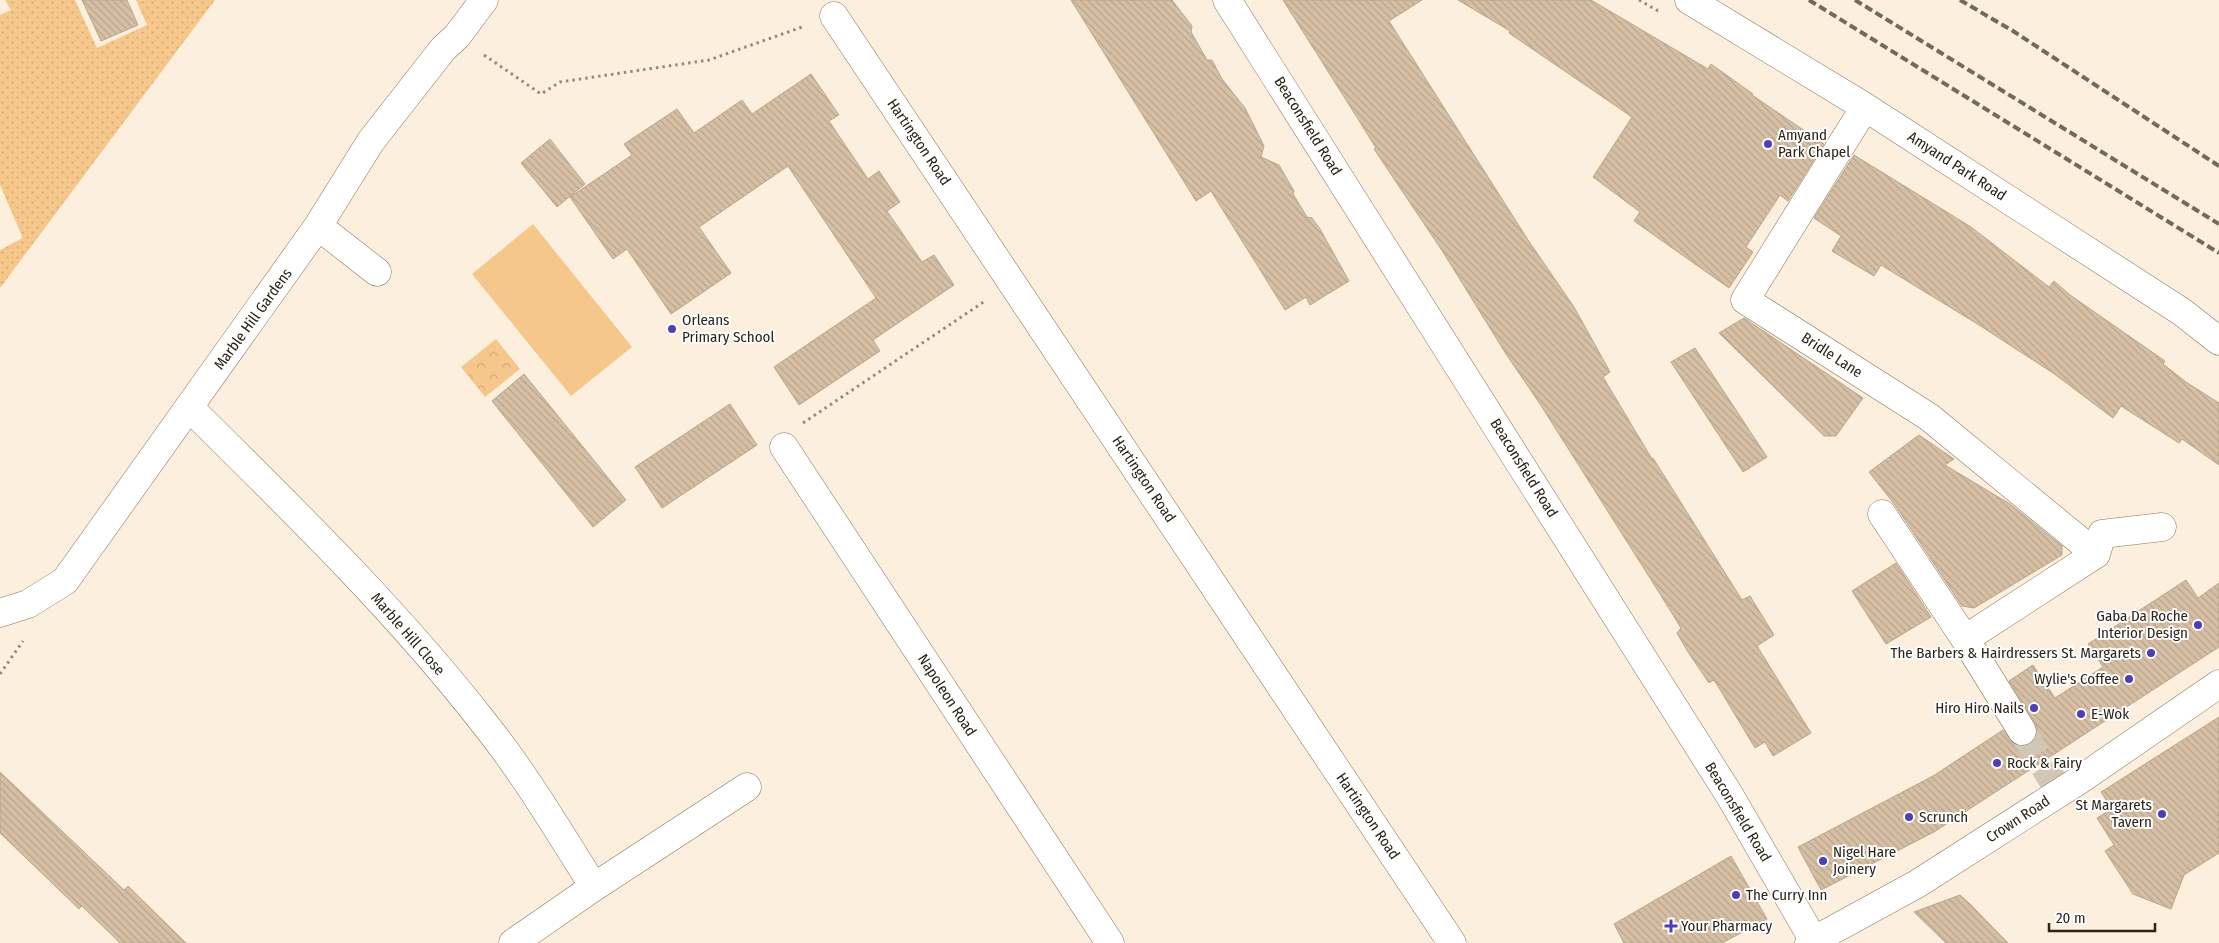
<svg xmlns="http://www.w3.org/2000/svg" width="2219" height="943" font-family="'Fira Sans Condensed',sans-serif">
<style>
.grass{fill:url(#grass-dots)}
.park{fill:url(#park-crowns)}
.pitch{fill:#f6c78a}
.building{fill:url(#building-back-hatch);stroke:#bca68b}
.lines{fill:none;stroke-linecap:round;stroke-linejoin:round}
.minor-tunnel{stroke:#d2c6b6;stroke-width:28;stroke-dasharray:28 14;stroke-linecap:butt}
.minor-casing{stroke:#8a755b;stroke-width:29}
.major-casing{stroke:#8a755b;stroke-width:29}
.path{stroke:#958a7c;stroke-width:3;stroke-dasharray:2.5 4;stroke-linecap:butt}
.minor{stroke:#fff;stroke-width:28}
.major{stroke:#fff;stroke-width:28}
.rail{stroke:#73695c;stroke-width:4;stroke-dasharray:8 4;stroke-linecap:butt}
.poi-dot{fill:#4f3eb5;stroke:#fff;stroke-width:2}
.labels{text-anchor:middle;stroke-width:4;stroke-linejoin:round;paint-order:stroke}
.street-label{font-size:15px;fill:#2c2419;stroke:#fff}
.poi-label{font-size:15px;fill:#2c2419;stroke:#fff;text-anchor:start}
</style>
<defs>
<pattern id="grass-dots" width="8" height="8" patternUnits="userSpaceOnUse" patternTransform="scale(1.25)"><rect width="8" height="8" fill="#f6c78a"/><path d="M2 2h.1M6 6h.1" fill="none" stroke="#d3ab76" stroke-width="1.8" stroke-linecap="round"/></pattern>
<pattern id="park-crowns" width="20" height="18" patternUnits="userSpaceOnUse" patternTransform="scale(1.25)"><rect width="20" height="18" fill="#f6c78a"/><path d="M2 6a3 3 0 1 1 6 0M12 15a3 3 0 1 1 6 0" fill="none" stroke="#d3ab76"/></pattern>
<pattern id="building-back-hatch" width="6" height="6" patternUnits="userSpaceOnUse" patternTransform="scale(1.25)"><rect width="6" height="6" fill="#d6bfa4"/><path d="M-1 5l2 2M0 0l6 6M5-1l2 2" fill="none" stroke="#b8a48d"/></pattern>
</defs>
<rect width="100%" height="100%" fill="#fcefdd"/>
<path class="grass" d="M 5,0 L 75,0 L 97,48 L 147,25 L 136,0 L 215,0 L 0,288 L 0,250 L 21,239 L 22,236 L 0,185 L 0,15 L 11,10 Z"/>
<path class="park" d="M 496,339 L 520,369 L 485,397 L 461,367 Z"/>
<path class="pitch" d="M 533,224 L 632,347 L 571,396 L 472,274 Z"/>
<path class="building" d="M 82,0 L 127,0 L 138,25 L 101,41 Z
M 1071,0 L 1172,0 L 1192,26 L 1191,32 L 1207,60 L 1212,60 L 1222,79 L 1245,108 L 1264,146 L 1261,157 L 1279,165 L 1294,191 L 1293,194 L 1307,217 L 1312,218 L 1320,229 L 1349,281 L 1310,305 L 1306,297 L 1285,310 L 1211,191 L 1196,201 Z
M 1283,0 L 1422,0 L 1389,21 L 1528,240 L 1574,307 L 1610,372 L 1603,377 L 1652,459 L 1653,458 L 1742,600 L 1750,596 L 1774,635 L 1757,646 L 1811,733 L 1773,756 L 1765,742 L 1755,748 L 1716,683 L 1713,680 L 1709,683 L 1688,652 L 1677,633 L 1681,628 L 1660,594 L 1540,404 L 1506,354 L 1443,252 L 1374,149 L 1376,148 L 1358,119 Z
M 1458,0 L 1591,0 L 1708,69 L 1711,64 L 1753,94 L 1752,95 L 1824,144 L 1788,201 L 1780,195 L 1746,247 L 1753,252 L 1729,288 L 1634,221 L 1640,212 L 1593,177 L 1632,117 L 1509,33 L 1510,31 Z
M 811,74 L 839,115 L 829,121 L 868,179 L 879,171 L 900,202 L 887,211 L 922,262 L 934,255 L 954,285 L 873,340 L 880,351 L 799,405 L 774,367 L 876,298 L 788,166 L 699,227 L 731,273 L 671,314 L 627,249 L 613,259 L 570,197 L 632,155 L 624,144 L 677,109 L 694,133 L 742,100 L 752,114 Z
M 550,139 L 585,184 L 557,207 L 521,163 Z
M 1854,155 L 1971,227 L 2049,287 L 2054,281 L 2070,295 L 2165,361 L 2163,364 L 2186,382 L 2219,403 L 2219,465 L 2182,439 L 2179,443 L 2121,406 L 2113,418 L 2053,373 L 1979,325 L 1881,265 L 1874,276 L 1832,251 L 1841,236 L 1814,218 Z
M 1744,318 L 1863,398 L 1836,436 L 1824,436 L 1719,333 Z
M 1695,348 L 1767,457 L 1743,472 L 1671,362 Z
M 524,374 L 626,500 L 593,527 L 492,401 Z
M 730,404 L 757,445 L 662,508 L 635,467 Z
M 1919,435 L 1954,459 L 1945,465 L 2010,504 L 2062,546 L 2062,555 L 1974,608 L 1962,606 L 1895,505 L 1869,472 Z
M 1896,563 L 1931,617 L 1886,644 L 1852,591 Z
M 2186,580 L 2198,598 L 2219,583 L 2219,647 L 1934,832 L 1821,890 L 1798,847 L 1933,776 L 2003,730 L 2015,745 L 2023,747 L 2031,744 L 2036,738 L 2038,730 L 2035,723 L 2009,681 L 2033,665 L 2055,698 L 2103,667 L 2088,644 Z
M 2219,717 L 2219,853 L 2184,875 L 2171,909 L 2133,894 L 2105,851 L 2114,845 L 2097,818 L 2112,809 L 2101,792 Z
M 0,772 L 124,890 L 128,886 L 186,943 L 120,943 L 82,906 L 79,909 L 0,833 Z
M 1731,856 L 1767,919 L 1722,943 L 1624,943 L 1614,924 Z
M 1960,895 L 1969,903 L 2008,943 L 1946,943 L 1914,912 Z"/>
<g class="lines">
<path class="minor-tunnel" d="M 2022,731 L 2060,792"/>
<g class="minor-casing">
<path id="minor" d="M 1227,0 L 1730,796 L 1814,941
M 1689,0 L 1865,107 L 2182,312 L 2219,341
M 834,16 L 1452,943
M 1865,107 L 1745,300 L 1929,417 L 2096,554
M 318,226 L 377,272
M 189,407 C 292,509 395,609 484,723 C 525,774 559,832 594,887 L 513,943
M 784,447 L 1110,943
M 1882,514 L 1965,639 L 2022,731
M 0,613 L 28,604 L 65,581 L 318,226 L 371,141 L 443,49 L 457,36 L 484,0
M 1965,639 L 2096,554 L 2102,534 L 2162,527
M 594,887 L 747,787"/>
</g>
<g class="major-casing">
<path id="major" d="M 1809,943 L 1917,884 L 2081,779 L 2219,684"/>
</g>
<path class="path" d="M 1639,0 L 1660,12
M 484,55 L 541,94 L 560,82 L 709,60 L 805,26
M 803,423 L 985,301
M 0,674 L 23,641"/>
<use href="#minor" class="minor"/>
<use href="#major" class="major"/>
<path class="rail" d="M 1809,0 L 2219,253
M 1855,0 L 2219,224
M 1960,0 L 2013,31 L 2219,166"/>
</g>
<g class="poi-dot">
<circle cx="1768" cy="144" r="5"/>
<circle cx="672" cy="329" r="5"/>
<circle cx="2198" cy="625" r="5"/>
<circle cx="2151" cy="653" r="5"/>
<circle cx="2129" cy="679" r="5"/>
<circle cx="2034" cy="708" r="5"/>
<circle cx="2081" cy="714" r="5"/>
<circle cx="1997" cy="763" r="5"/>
<circle cx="2162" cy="814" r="5"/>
<circle cx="1909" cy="817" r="5"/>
<circle cx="1823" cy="861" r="5"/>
<circle cx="1736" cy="895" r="5"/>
<path d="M1668.5 918.5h5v5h5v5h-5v5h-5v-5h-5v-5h5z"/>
</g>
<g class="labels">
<g class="street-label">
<text transform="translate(1308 126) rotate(58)" y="5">Beaconsfield Road</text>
<text transform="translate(919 142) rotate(56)" y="5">Hartington Road</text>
<text transform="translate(1957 166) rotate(33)" y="5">Amyand Park Road</text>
<text transform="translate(253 319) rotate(-54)" y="5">Marble Hill Gardens</text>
<text transform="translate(1832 355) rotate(33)" y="5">Bridle Lane</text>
<text transform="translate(1524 468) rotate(58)" y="5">Beaconsfield Road</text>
<text transform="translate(1144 479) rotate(56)" y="5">Hartington Road</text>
<text transform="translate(408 634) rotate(49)" y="5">Marble Hill Close</text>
<text transform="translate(947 695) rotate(57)" y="5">Napoleon Road</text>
<text transform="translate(1738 812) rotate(59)" y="5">Beaconsfield Road</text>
<text transform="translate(1368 816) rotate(56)" y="5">Hartington Road</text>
<text transform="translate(2018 819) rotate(-33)" y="5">Crown Road</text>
</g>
<g class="poi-label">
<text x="1778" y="140">Amyand<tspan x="1778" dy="17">Park Chapel</tspan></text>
<text x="682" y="325">Orleans<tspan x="682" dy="17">Primary School</tspan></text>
<text x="2188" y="621" text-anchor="end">Gaba Da Roche<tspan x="2188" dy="17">Interior Design</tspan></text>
<text x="2141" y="658" text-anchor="end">The Barbers &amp; Hairdressers St. Margarets</text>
<text x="2119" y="684" text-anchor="end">Wylie's Coffee</text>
<text x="2024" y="713" text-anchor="end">Hiro Hiro Nails</text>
<text x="2091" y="719">E-Wok</text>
<text x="2007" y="768">Rock &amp; Fairy</text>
<text x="2152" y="810" text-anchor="end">St Margarets<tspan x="2152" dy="17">Tavern</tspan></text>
<text x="1919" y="822">Scrunch</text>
<text x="1833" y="857">Nigel Hare<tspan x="1833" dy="17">Joinery</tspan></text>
<text x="1746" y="900">The Curry Inn</text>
<text x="1681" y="931">Your Pharmacy</text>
</g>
</g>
<path d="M2049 923v8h106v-8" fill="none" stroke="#2c2419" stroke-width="2.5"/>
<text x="2056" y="923" font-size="15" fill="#2c2419" stroke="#ffffff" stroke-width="4" paint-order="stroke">20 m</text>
</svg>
